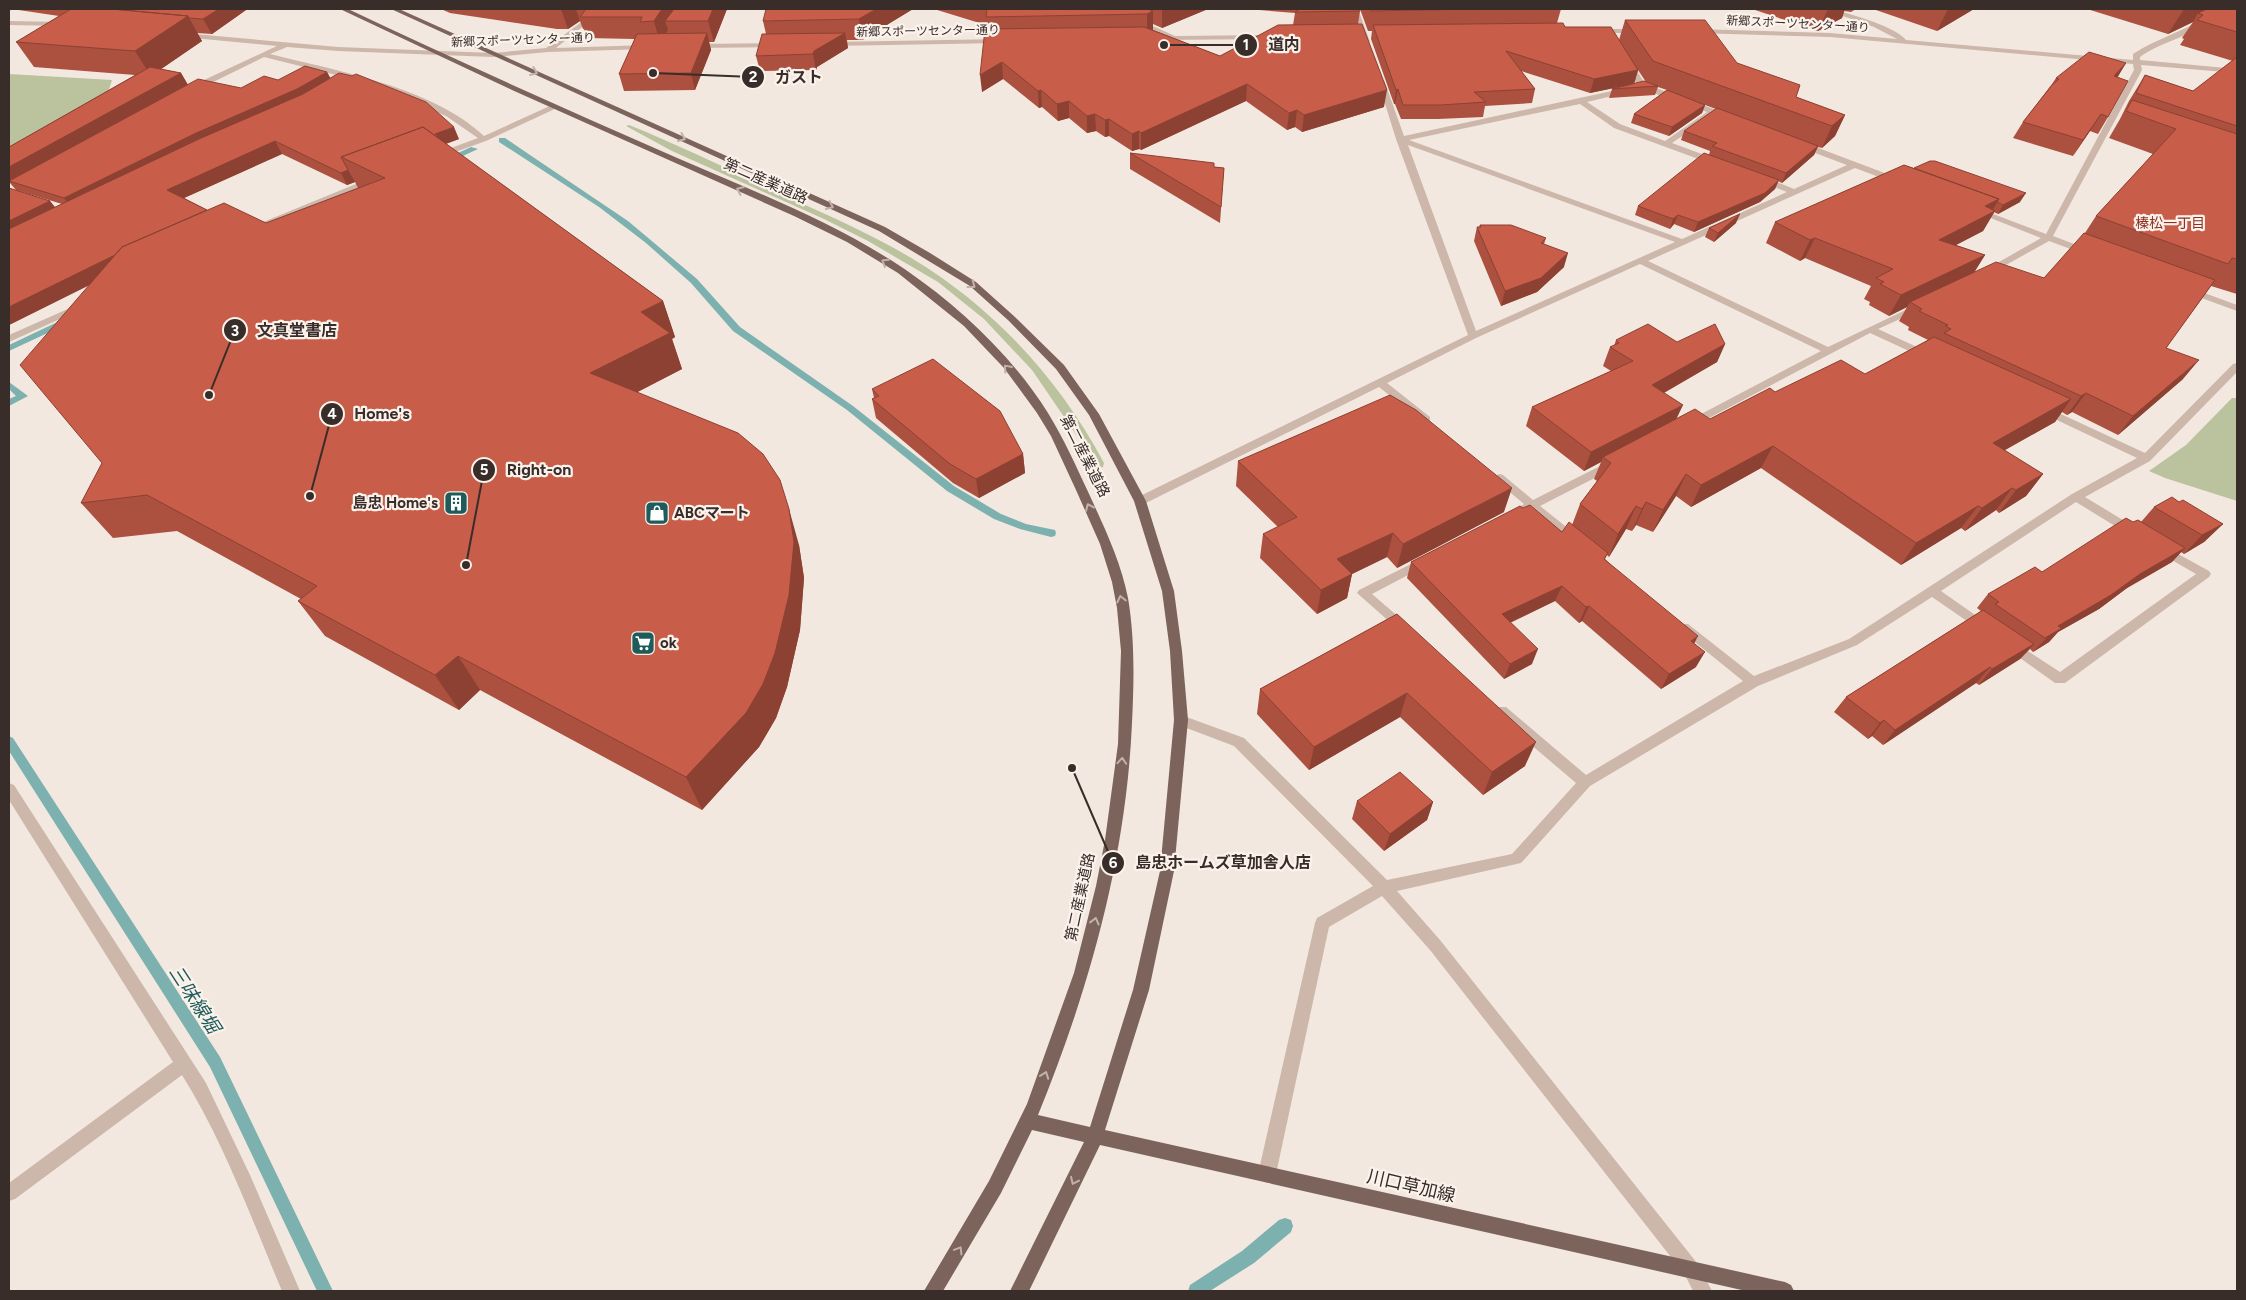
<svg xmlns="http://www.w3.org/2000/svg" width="2246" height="1300" font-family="Figtree,'Noto Sans JP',sans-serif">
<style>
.green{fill:#bac39e}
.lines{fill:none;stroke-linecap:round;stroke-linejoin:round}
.stream{fill:#7db1af;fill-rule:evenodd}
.minor{fill:#ccb7aa;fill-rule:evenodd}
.major{fill:#7c635b;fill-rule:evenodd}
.wall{fill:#ac503f;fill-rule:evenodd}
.shaded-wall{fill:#8c4133}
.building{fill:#c85d49;stroke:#8c4133}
.oneway{stroke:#c2b2ab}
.labels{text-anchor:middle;stroke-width:4.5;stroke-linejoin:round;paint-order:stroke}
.far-street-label{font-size:12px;fill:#392d2a;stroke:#fbf2ec}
.far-neighbourhood-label{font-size:14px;fill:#8a3121;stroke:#fbf2ec}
.street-label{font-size:15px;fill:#392d2a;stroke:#fbf2ec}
.poi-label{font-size:15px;font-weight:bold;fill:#392d2a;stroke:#fbf2ec;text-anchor:start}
.near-street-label{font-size:18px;fill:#392d2a;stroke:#fbf2ec}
.near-water-label{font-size:19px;font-style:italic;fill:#1e5c5b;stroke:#fbf2ec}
.leader{fill:none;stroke:#392d2a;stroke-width:2}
.callout-dot{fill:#392d2a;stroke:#fbf2ec;stroke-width:2}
.mark-label{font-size:15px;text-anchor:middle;font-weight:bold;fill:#fff}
.callout-label{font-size:16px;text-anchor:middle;font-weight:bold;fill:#392d2a;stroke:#fbf2ec;stroke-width:4.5;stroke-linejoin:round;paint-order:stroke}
</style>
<rect width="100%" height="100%" fill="#f3e8df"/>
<path class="green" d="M 9,74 L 112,80 L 105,102 L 9,154 Z
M 629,125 C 681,146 730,170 781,194 C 825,214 871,234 913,259 C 994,308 1060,380 1104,463 L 1103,467 L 1099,468 L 1032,370 L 984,319 L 938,282 L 868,241 L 824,219 L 672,151 L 626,126 Z
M 2232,398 L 2237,398 L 2237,501 L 2165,478 L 2149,471 L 2186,445 Z"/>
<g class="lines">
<path class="stream" d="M 499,138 L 505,138 L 530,155 L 628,221 L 697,279 L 740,327 L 853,406 L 954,486 L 1001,514 L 1026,524 L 1055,530 L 1056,533 L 1055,536 L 1051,537 L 1020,529 L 994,519 L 947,491 L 847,410 L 733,331 L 691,283 L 646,243 L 599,207 L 499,142 Z
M 471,147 L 478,149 L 450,162 L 443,160 Z
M 66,318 L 69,319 L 69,323 L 9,351 L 9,345 Z
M 9,382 L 28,396 L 9,406 L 9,399 L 16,396 L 9,389 Z
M 9,736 L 13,738 L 220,1057 L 333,1291 L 317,1291 L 210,1067 L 9,751 Z
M 1285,1218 L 1291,1220 L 1293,1226 L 1291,1232 L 1254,1263 L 1210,1291 L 1188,1291 L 1190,1285 L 1242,1251 L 1279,1220 Z"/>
<path class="minor" d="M 594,9 L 600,9 L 591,20 L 556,48 L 647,45 L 651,47 L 647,49 L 548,52 L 493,57 L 338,51 L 287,47 L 270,54 C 337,71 432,87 484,136 L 552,105 L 559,107 L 486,141 L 438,158 L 435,158 L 435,154 L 478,138 L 446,116 L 391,92 L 348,78 L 264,57 L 195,91 L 189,91 L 189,87 L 277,46 L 183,37 L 179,35 L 183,33 L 338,47 L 493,53 L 546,48 L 587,18 Z
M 1107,9 L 1115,9 L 1175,36 L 1271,35 L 1275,37 L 1271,39 L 1159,40 L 1155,38 L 1156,36 L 1165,36 Z
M 1352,9 L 1358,9 L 1370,42 L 1363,40 Z
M 1823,9 C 1840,9 1897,27 1906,40 L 2133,60 L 2133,54 C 2155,39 2183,32 2206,17 L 2187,9 L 2196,9 L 2215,17 C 2193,37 2163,40 2140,57 L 2140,60 L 2237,69 L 2237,73 L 2141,65 L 2142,70 L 2053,236 L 2090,250 L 2090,254 L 2084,254 L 2049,241 L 1988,275 L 1985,274 L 1985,270 L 2041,238 L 1973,211 L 1980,209 L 2046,234 L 2134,70 L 2133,64 L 1830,37 L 1696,33 L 1692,31 L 1696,29 L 1830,33 L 1897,39 L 1874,27 Z
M 9,21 L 63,22 L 67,24 L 63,26 L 9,25 Z
M 1596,29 L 1639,29 L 1643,31 L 1639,33 L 1593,33 L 1593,29 Z
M 1004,39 L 1005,41 L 1001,43 L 831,46 L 827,44 L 831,42 Z
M 776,43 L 779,43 L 779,47 L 694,48 L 690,46 L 694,44 Z
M 1625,61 L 1631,61 L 1645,84 L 1730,115 L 1731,117 L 1727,119 L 1713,115 L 1672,143 L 1718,160 L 1718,164 L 1712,164 L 1614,128 L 1580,104 L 1409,140 L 1682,239 L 1787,192 L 1759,181 L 1759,177 L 1765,177 L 1794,189 L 1847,165 L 1799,147 L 1799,143 L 1805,143 L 1898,178 L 1898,182 L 1895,183 L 1855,168 L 1648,261 L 1828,347 L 1916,305 L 1922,305 L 1922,309 L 1878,329 L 1930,353 L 1930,357 L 1922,357 L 1870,333 L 1694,426 L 1686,426 L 1686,422 L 1821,351 L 1640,264 L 1476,338 L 1387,383 L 1430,417 L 1430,421 L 1422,421 L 1379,387 L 1144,504 L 1136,504 L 1134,501 L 1136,498 L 1468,335 L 1396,139 L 1377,78 L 1384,80 L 1404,136 L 1626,88 L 1629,88 L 1629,92 L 1587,102 L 1620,124 L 1665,141 L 1707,112 L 1639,88 L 1624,63 ZM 1408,145 L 1675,242 L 1476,331 Z
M 373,177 L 377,180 L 376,182 L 253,231 L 246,229 Z
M 2188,287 L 2237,305 L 2237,311 L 2185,292 L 2183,290 Z
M 79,304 L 82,305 L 82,309 L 9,342 L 9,335 Z
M 2237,363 L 2237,372 L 2150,461 L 2085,497 L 2136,528 L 2138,531 L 2136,534 L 2128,534 L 2076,502 L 1941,591 L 1988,624 L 1990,627 L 1988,630 L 1980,630 L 1932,597 L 1857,645 L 1758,686 L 1590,786 L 1521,863 L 1397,891 L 1440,940 L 1697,1263 L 1712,1291 L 1693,1291 L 1685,1275 L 1430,950 L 1382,896 L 1329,927 L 1276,1174 L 1273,1180 L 1267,1183 L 1261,1180 L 1258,1174 L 1315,923 L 1317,918 L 1373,886 L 1234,746 L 1176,724 L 1174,720 L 1176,716 L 1181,715 L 1244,738 L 1387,880 L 1512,854 L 1576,783 L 1496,715 L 1494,711 L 1496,707 L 1506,707 L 1586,775 L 1743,681 L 1680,630 L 1678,627 L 1680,624 L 1688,624 L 1754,676 L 1849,639 L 2072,494 L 2137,458 L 2040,412 L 2040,408 L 2048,408 L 2145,453 L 2233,364 Z
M 1612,460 L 1617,464 L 1616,467 L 1540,506 L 1579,537 L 1581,540 L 1579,543 L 1575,544 L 1531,510 L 1521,516 L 1513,516 L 1511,513 L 1524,504 L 1493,478 L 1499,474 L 1503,475 L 1533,500 Z
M 2162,545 L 2209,571 L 2211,574 L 2209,577 L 2065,683 L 2055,683 L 2006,648 L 2004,645 L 2006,642 L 2014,642 L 2060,672 L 2196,574 L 2158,552 L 2156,549 L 2158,546 Z
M 1423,558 L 1427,559 L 1429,562 L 1427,565 L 1372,594 L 1408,625 L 1410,628 L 1404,633 L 1400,631 L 1357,593 L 1359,590 Z
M 9,783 L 14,785 L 206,1083 L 250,1175 L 300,1291 L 282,1291 C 252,1220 223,1140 182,1075 L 15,1199 L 9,1201 L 9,1183 L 173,1062 L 9,800 Z"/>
<path class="major" d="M 340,9 L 348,9 C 456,60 565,109 675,157 C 753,191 835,222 906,270 C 961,308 1012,356 1048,413 C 1064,439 1077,468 1090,496 C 1105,529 1121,562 1128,598 C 1135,639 1134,682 1132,723 C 1126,859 1089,990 1038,1115 L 1090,1127 L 1133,990 L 1160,871 L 1174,720 L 1170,651 L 1162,591 L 1134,501 L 1089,415 L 1056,369 L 1009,321 L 970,286 L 879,231 L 391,9 L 399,9 L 885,227 L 930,253 L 976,282 L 1015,317 L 1064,365 L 1099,414 L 1146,501 L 1174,591 L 1182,651 L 1188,720 L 1174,871 L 1149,990 L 1105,1130 L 1785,1282 L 1791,1285 L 1794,1291 L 1746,1291 L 1100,1145 L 1029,1291 L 1010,1291 L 1084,1142 L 1032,1130 L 1001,1193 L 943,1291 L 924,1291 L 989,1181 L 1027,1104 L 1074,973 L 1096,886 L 1105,840 L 1118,744 L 1121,651 L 1117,608 L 1112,582 L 1100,544 L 1076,490 L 1051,436 L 1037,413 L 1004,368 L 964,326 L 898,273 L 847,242 L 794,216 L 512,90 Z"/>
</g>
<path class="wall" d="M 9,9 L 245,9 L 246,10 L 212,34 L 197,33 L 202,41 L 161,69 L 181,73 L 188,85 L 241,88 L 278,80 L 327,72 L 330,78 L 459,139 L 446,144 L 663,301 L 675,337 L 672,339 L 682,369 L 637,392 L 799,545 L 804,578 L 800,630 L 787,687 L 776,718 L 759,747 L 702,810 L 480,690 L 459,710 L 325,636 L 298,601 L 301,599 L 177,531 L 113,538 L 81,503 L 102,463 L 89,285 L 9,325 L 9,188 L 50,201 L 55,207 L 62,204 L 16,190 L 10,183 L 9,184 L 9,147 L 135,75 L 34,67 L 16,42 L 59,16 L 12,9 L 9,11 ZM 282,154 L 347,185 L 355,182 L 358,188 L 266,223 L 207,210 L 184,198 Z
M 441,9 L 727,9 L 714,42 L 709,42 L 711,50 L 695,90 L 624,91 L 619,74 L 635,39 L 587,38 L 584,29 L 583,29 L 580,21 L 568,29 L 557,29 L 450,13 Z
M 913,9 L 862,40 L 847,40 L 848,48 L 817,67 L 816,70 L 760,71 L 756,56 L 766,34 L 763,21 Z
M 934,9 L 1208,9 L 1162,28 L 1153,24 L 1153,30 L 1220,56 L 1293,25 L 1295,13 L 1259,10 L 1259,9 L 1360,9 L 1360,11 L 1358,24 L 1384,107 L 1302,132 L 1295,127 L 1287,130 L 1246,101 L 1141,150 L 1139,149 L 1132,151 L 1109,136 L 1105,137 L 1096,131 L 1087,133 L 1069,118 L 1058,121 L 1042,107 L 1039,108 L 1003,79 L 982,92 L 986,25 Z
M 1360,9 L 1561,9 L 1557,23 L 1565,27 L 1619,40 L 1625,20 L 1737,63 L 1796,97 L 1845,115 L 1835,136 L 1822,148 L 1818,147 L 1814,155 L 1782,183 L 1778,181 L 1775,189 L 1760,202 L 1694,232 L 1674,224 L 1670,229 L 1635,215 L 1638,206 L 1709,155 L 1710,151 L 1681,140 L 1684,131 L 1716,109 L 1705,105 L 1702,113 L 1669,136 L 1631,123 L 1634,114 L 1667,90 L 1658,87 L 1655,95 L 1609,98 L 1612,89 L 1631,84 L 1590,93 L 1521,71 L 1535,89 L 1532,103 L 1485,106 L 1483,117 L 1438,119 L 1401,119 L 1395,104 L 1394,104 L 1371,39 L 1372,31 L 1368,31 ZM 1638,70 L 1646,82 L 1634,84 Z
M 1752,9 L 1856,9 L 1851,12 L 1844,11 L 1842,18 L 1818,31 Z
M 1873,9 L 1974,9 L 1937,31 Z
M 2087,9 L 2237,9 L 2237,294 L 2211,286 L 2166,348 L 2183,379 L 2118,435 L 2072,412 L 2067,415 L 2062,412 L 2055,422 L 2004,450 L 2043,474 L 2026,496 L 1999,513 L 1996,510 L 1965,531 L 1961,528 L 1901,565 L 1761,468 L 1691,507 L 1676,496 L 1653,532 L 1636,525 L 1632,531 L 1626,529 L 1609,557 L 1607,555 L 1605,559 L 1694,644 L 1696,667 L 1661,689 L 1582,621 L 1579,623 L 1555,601 L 1510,623 L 1532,664 L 1504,679 L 1407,578 L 1411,562 L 1523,508 L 1562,532 L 1572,525 L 1580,504 L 1597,481 L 1594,479 L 1601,462 L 1584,471 L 1526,426 L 1532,407 L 1611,371 L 1603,366 L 1610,347 L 1614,346 L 1616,340 L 1725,344 L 1717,362 L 1664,393 L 1677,419 L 1710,419 L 1775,392 L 1865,374 L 1928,340 L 1908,330 L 1909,327 L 1899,321 L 1907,307 L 1889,316 L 1869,305 L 1870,302 L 1864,299 L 1871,286 L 1805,258 L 1800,261 L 1766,243 L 1775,222 L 1904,165 L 2020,202 L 1998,214 L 1994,212 L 1983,231 L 1956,245 L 1985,255 L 1974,272 L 2044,278 L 2085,233 L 2096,216 L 2153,154 L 2109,138 L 2120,119 L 2129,101 L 2145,75 L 2193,91 L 2233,61 L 2180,45 L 2184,39 L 2182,38 L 2193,22 L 2168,34 Z
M 2126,63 L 2117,77 L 2108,117 L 2098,134 L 2090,131 L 2073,156 L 2013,138 L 2023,122 L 2052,84 L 2056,78 Z
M 1130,153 L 1214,167 L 1224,168 L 1220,223 L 1130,169 Z
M 1736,223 L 1714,242 L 1705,237 L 1709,228 Z
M 1480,225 L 1546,238 L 1544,244 L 1564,267 L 1537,292 L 1501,306 L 1474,241 L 1477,227 L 1479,227 Z
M 872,389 L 1023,454 L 1025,473 L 979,498 L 953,483 L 876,418 L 872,399 L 874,398 Z
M 1238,461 L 1504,512 L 1397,568 L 1387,557 L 1352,574 L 1347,598 L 1317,614 L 1260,558 L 1263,534 L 1278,527 L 1236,486 Z
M 2179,502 L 2223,524 L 2204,542 L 2184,554 L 2181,552 L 2172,562 L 2127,588 L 2099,609 L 2058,632 L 2049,642 L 2033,652 L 2030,649 L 2020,659 L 1979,685 L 1976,683 L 1883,745 L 1872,736 L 1868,739 L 1834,712 L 1846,697 L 1981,611 L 1977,608 L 1988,594 L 2042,572 L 2133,522 L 2141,522 L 2154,507 Z
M 1397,614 L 1525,766 L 1483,795 L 1400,717 L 1309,770 L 1257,714 L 1260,689 Z
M 1357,801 L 1433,802 L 1427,820 L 1384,851 L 1352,819 Z"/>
<path class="shaded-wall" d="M 219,9 L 245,9 L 246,10 L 212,34 L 203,19 Z
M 561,9 L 576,9 L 580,21 L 568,29 Z
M 662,9 L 688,9 L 665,21 L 668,30 L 660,43 L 654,21 Z
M 713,9 L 727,9 L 714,42 L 708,21 Z
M 876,9 L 913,9 L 862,40 L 859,19 Z
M 1162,9 L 1208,9 L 1162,28 Z
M 1828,9 L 1845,9 L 1842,18 L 1818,31 Z
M 1948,9 L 1974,9 L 1937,31 Z
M 2184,9 L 2207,9 L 2203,15 L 2198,13 L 2193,22 L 2168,34 Z
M 1153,11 L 1153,32 L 1147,34 L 1147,14 Z
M 188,16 L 202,41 L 151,76 L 135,51 Z
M 707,33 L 711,50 L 695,90 L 691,73 Z
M 845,33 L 848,48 L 817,67 L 816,70 L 813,54 L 814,51 Z
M 1002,62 L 1003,79 L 982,92 L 980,75 Z
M 2126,63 L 2116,80 L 2114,76 Z
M 1638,70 L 1634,84 L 1590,93 L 1594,79 Z
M 327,72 L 332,81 L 71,207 L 64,198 L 194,134 Z
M 181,73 L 188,85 L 9,181 L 10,183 L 9,184 L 9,167 Z
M 1247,84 L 1246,101 L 1141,150 L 1141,133 Z
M 1398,89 L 1395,104 L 1394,104 L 1396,90 Z
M 1041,90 L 1042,107 L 1039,108 L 1038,91 Z
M 1387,90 L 1384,107 L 1302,132 L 1304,115 Z
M 1069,101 L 1069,118 L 1058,121 L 1057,104 Z
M 1705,105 L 1702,113 L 1669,136 L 1672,127 Z
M 1297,110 L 1295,127 L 1287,130 L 1289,113 Z
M 1095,114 L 1096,131 L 1087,133 L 1087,116 Z
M 2101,114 L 2090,131 L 2073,156 L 2083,140 Z
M 1845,115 L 1835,136 L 1822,148 L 1832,126 Z
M 1109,119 L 1109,136 L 1105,137 L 1105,120 Z
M 454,127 L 459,139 L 442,145 L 435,134 Z
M 1139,131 L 1139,149 L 1132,151 L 1132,134 Z
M 275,141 L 282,154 L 175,202 L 167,190 Z
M 1818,146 L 1814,155 L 1782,183 L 1786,173 Z
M 348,170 L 355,182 L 347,185 L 341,173 Z
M 1779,180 L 1775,189 L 1760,202 L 1694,232 L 1698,222 Z
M 2026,193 L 2020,202 L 1998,214 L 2003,205 Z
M 1999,199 L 1991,213 L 1995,211 L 1983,231 L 1927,260 L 1939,240 L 1985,206 Z
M 50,201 L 59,213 L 9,238 L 9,221 Z
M 1740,214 L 1736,223 L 1714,242 L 1718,233 Z
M 1678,215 L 1674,224 L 1670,229 L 1673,219 Z
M 173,227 L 152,254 L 9,325 L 9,307 Z
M 1815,238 L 1805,258 L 1800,261 L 1810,240 Z
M 1568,253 L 1564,267 L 1537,292 L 1501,306 L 1505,291 Z
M 1985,255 L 1972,276 L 1910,302 L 1907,307 L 1889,316 L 1901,295 Z
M 663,301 L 675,337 L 672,339 L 682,369 L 605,409 L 590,373 L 641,312 Z
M 1725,344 L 1717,362 L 1644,404 L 1652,385 Z
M 2199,360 L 2183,379 L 2118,435 L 2133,416 Z
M 2086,393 L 2072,412 L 2067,415 L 2081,396 Z
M 2071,399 L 2055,422 L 1977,466 L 1993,443 Z
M 1683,405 L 1674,424 L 1603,457 L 1601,462 L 1584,471 L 1591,452 Z
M 1773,446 L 1761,468 L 1691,507 L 1701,485 Z
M 1023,454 L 1025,473 L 979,498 L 976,479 Z
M 1686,474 L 1676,496 L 1653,532 L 1663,510 Z
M 2043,474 L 2026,496 L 1999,513 L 2016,490 Z
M 1512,488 L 1504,512 L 1397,568 L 1403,544 Z
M 2012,488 L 1996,510 L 1965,531 L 1982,508 Z
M 1646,502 L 1636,525 L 1632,531 L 1642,509 Z
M 1636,506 L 1626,529 L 1609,557 L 1618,534 Z
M 1978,506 L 1961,528 L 1901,565 L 1916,543 Z
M 789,509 L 799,545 L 804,578 L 800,630 L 787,687 L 776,718 L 759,747 L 702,810 L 686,777 Z
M 2223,524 L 2204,542 L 2184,554 L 2202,535 Z
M 1393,533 L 1387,557 L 1352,574 L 1347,598 L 1317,614 L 1321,590 L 1337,559 Z
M 2185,548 L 2172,562 L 2127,588 L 2099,609 L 2058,632 L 2049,642 L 2033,652 L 2058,626 L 2140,574 Z
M 1562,586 L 1555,601 L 1496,629 L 1502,614 Z
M 1589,606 L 1582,621 L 1579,623 L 1586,607 Z
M 1698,636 L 1690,652 L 1691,641 Z
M 2034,644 L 2020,659 L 1979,685 L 1992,669 Z
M 1538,649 L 1532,664 L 1504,679 L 1510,664 Z
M 1705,652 L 1696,667 L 1661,689 L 1669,674 Z
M 458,656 L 480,690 L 459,710 L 435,675 Z
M 1990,667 L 1976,683 L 1883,745 L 1895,730 Z
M 1407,693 L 1400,717 L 1309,770 L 1314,747 Z
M 1884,720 L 1872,736 L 1868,739 L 1880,723 Z
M 1536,742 L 1525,766 L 1483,795 L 1492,772 Z
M 1433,802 L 1427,820 L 1384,851 L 1390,834 Z"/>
<path class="building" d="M 71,9 L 112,9 L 188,16 L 135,51 L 16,42 Z
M 112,9 L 219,9 L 203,19 L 189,18 L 188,16 Z
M 586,9 L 662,9 L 654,21 L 640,22 L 642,17 L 580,17 Z
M 674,9 L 713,9 L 708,21 L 665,21 Z
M 766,9 L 876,9 L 859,19 L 763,21 Z
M 987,9 L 1148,9 L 1153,11 L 1147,14 L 986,17 Z
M 1300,9 L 1360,9 L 1360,11 L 1295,12 Z
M 1371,9 L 1473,9 L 1371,11 Z
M 2207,9 L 2237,9 L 2237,32 L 2197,20 L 2203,15 L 2198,13 Z
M 1625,20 L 1705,20 L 1737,63 L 1800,85 L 1796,97 L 1845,115 L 1832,126 L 1653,61 Z
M 1563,23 L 1565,27 L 1611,27 L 1638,70 L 1594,79 L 1506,51 L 1535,89 L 1474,92 L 1486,102 L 1441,105 L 1403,105 L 1398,89 L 1396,90 L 1373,25 Z
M 1362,24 L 1387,90 L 1304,115 L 1297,110 L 1289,113 L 1247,84 L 1141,133 L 1139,131 L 1132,134 L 1109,119 L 1105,120 L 1095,114 L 1087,116 L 1069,101 L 1057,104 L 1041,90 L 1038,91 L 1002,62 L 980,75 L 985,29 L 1144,27 L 1220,56 L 1278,25 Z
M 707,33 L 691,73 L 619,74 L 637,34 Z
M 845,33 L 814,51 L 813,54 L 756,56 L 762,34 Z
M 2089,52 L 2126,63 L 2114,76 L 2128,81 L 2108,117 L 2101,114 L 2083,140 L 2023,122 L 2052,85 L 2059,79 L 2056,78 Z
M 2237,57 L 2237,126 L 2136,93 L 2145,75 L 2193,91 Z
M 305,66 L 327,72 L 297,89 L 194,134 L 64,198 L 9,181 L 198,79 L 241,88 L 264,76 L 278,80 Z
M 150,67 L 181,73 L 9,167 L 9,147 Z
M 339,73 L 352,76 L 356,74 L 426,102 L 454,127 L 435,134 L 438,136 L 437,137 L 423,127 L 341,157 L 348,170 L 341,173 L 275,141 L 167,190 L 207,210 L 122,247 L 115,255 L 9,307 L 9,229 L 199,139 L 303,94 Z
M 1644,81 L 1658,86 L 1612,89 Z
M 1667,90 L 1705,105 L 1672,127 L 1634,114 Z
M 2132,100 L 2237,134 L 2237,259 L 2232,258 L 2228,264 L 2096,216 L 2176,129 L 2126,111 Z
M 1717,108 L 1818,146 L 1786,173 L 1712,146 L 1717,143 L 1684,131 Z
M 423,127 L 663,301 L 641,312 L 670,333 L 590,373 L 738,433 L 763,454 L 780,480 L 789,509 L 794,542 L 789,595 L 775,653 L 763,684 L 746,713 L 686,777 L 458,656 L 435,675 L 298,601 L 317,586 L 147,495 L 81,503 L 102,463 L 20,365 L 122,247 L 224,203 L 266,223 L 385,178 L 341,157 Z
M 1130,153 L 1214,163 L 1214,167 L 1224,168 L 1221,207 Z
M 1704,153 L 1779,180 L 1765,193 L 1698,222 L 1678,215 L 1673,219 L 1638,206 Z
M 1930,161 L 1935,161 L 2026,193 L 2003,205 L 1997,202 L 1999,199 L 1914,168 Z
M 1904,165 L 1999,199 L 1985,206 L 1995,211 L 1939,240 L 1985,255 L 1901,295 L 1880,284 L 1884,282 L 1876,278 L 1893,269 L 1815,238 L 1810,240 L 1775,222 Z
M 9,188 L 50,201 L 9,221 Z
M 1740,214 L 1718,233 L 1709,228 Z
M 1480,225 L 1511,225 L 1546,238 L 1541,243 L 1568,253 L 1541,278 L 1505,291 L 1477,227 L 1481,227 Z
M 2084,233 L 2215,280 L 2166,348 L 2199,360 L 2133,416 L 2086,393 L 2081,396 L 1944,333 L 1951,329 L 1945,326 L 1948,325 L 1919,311 L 1922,309 L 1910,302 L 1996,262 L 2044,278 Z
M 1648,324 L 1677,342 L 1715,324 L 1725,344 L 1652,385 L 1683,405 L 1591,452 L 1532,407 L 1633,361 L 1610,347 L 1619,343 L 1616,340 Z
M 1934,337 L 2071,399 L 1993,443 L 2043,474 L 2016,490 L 2012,488 L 1982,508 L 1978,506 L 1916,543 L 1773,446 L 1701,485 L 1686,474 L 1663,510 L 1646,502 L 1642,509 L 1636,506 L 1618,534 L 1580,504 L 1611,463 L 1603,457 L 1695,409 L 1710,419 L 1770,388 L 1775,392 L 1841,360 L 1865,374 Z
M 933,359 L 1000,411 L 1023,454 L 976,479 L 950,464 L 872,399 L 879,396 L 872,389 Z
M 1390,395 L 1416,410 L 1512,488 L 1403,544 L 1393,533 L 1337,559 L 1352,574 L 1321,590 L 1263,534 L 1297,517 L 1238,461 Z
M 2172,497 L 2179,502 L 2183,500 L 2223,524 L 2202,535 L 2154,507 Z
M 1530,505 L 1562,532 L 1569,522 L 1608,553 L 1604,559 L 1698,636 L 1691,641 L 1705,652 L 1669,674 L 1589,606 L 1586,607 L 1562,586 L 1502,614 L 1538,649 L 1510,664 L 1411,562 L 1520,506 L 1523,508 Z
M 2126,518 L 2133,522 L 2138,520 L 2185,548 L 2140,574 L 2111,595 L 2058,626 L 2062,628 L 2045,638 L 1995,604 L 1999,602 L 1988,594 L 2035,567 L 2042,572 Z
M 1983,610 L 2034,644 L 1992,669 L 1990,667 L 1895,730 L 1884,720 L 1880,723 L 1846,697 Z
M 1397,614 L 1536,742 L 1492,772 L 1407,693 L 1314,747 L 1260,689 Z
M 1400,772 L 1433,802 L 1390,834 L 1357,801 Z"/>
<defs><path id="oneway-chevron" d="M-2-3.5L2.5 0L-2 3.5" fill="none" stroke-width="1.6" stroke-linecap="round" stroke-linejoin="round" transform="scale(1.25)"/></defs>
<g class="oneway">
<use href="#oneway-chevron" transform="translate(534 72) rotate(23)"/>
<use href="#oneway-chevron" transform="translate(682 138) rotate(24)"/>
<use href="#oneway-chevron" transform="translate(740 190) rotate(-156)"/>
<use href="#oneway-chevron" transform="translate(830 206) rotate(25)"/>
<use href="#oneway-chevron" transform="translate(885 262) rotate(-149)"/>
<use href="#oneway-chevron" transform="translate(972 285) rotate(37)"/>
<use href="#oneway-chevron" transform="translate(1007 368) rotate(-131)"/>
<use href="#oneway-chevron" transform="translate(1089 507) rotate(-114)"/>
<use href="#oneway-chevron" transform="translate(1121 599) rotate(-103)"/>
<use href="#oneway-chevron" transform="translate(1122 761) rotate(-86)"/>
<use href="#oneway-chevron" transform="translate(1095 921) rotate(-76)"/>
<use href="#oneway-chevron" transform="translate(1045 1075) rotate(-70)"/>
<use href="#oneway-chevron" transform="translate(1074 1181) rotate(115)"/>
<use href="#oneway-chevron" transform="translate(959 1250) rotate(-59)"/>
</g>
<defs>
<g id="building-square" transform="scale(1.25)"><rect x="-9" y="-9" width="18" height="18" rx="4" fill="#1e5c5b" stroke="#fbf2ec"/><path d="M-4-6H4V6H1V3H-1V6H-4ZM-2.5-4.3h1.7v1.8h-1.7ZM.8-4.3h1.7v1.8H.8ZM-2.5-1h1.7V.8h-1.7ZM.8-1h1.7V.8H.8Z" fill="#fff"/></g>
<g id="shop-square" transform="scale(1.25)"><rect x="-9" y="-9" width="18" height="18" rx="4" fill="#1e5c5b" stroke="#fbf2ec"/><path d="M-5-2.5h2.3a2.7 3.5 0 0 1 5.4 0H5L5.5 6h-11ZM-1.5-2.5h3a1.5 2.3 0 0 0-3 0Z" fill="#fff"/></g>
<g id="supermarket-square" transform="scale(1.25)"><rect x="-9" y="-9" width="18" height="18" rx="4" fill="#1e5c5b" stroke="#fbf2ec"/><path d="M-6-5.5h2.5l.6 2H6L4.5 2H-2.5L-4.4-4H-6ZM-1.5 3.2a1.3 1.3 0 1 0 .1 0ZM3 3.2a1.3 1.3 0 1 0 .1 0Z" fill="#fff"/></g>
</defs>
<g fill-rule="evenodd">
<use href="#building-square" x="456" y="503"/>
<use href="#shop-square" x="657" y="513"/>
<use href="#supermarket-square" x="643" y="643"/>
</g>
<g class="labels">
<g class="far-street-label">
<text transform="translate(1798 24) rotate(3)" y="4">新郷スポーツセンター通り</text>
<text transform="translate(928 31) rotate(-1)" y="4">新郷スポーツセンター通り</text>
<text transform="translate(523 40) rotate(-2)" y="4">新郷スポーツセンター通り</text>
</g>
<g class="far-neighbourhood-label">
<text x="2170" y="228">榛松一丁目</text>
</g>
<g class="street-label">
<text transform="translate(766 181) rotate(24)" y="5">第二産業道路</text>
<text transform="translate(1085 456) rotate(63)" y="5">第二産業道路</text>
<text transform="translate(1080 897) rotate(-78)" y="5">第二産業道路</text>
</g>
<g class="poi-label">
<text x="438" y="508" text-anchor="end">島忠 Home's</text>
<text x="674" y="518">ABCマート</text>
<text x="660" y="648">ok</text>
</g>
<g class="near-street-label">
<text transform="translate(1411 1186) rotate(13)" y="6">川口草加線</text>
</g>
<g class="near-water-label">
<text transform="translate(195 999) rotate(57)" y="7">三味線堀</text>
</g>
</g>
<path class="leader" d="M1164 45L1246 45M653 73L753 77M209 395L235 330M310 496L332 414M466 565L484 470M1072 768L1113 863"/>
<g class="callout-dot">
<circle cx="1164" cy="45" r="5"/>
<circle cx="653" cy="73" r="5"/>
<circle cx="209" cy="395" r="5"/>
<circle cx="310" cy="496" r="5"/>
<circle cx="466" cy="565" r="5"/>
<circle cx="1072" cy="768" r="5"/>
<circle cx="1246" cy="45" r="12"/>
<circle cx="753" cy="77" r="12"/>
<circle cx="235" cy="330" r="12"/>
<circle cx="332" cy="414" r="12"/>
<circle cx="484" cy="470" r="12"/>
<circle cx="1113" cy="863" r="12"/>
</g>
<g class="mark-label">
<text x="1246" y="50">1</text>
<text x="753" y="82">2</text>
<text x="235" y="336">3</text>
<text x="332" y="419">4</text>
<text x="484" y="475">5</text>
<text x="1113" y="868">6</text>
</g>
<g class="callout-label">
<text x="1284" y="50">道内</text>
<text x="799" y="83">ガスト</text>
<text x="297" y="336">文真堂書店</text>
<text x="382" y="419">Home's</text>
<text x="539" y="475">Right-on</text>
<text x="1223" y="868">島忠ホームズ草加舎人店</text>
</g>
<rect width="2246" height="1300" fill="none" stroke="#392d2a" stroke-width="20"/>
</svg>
